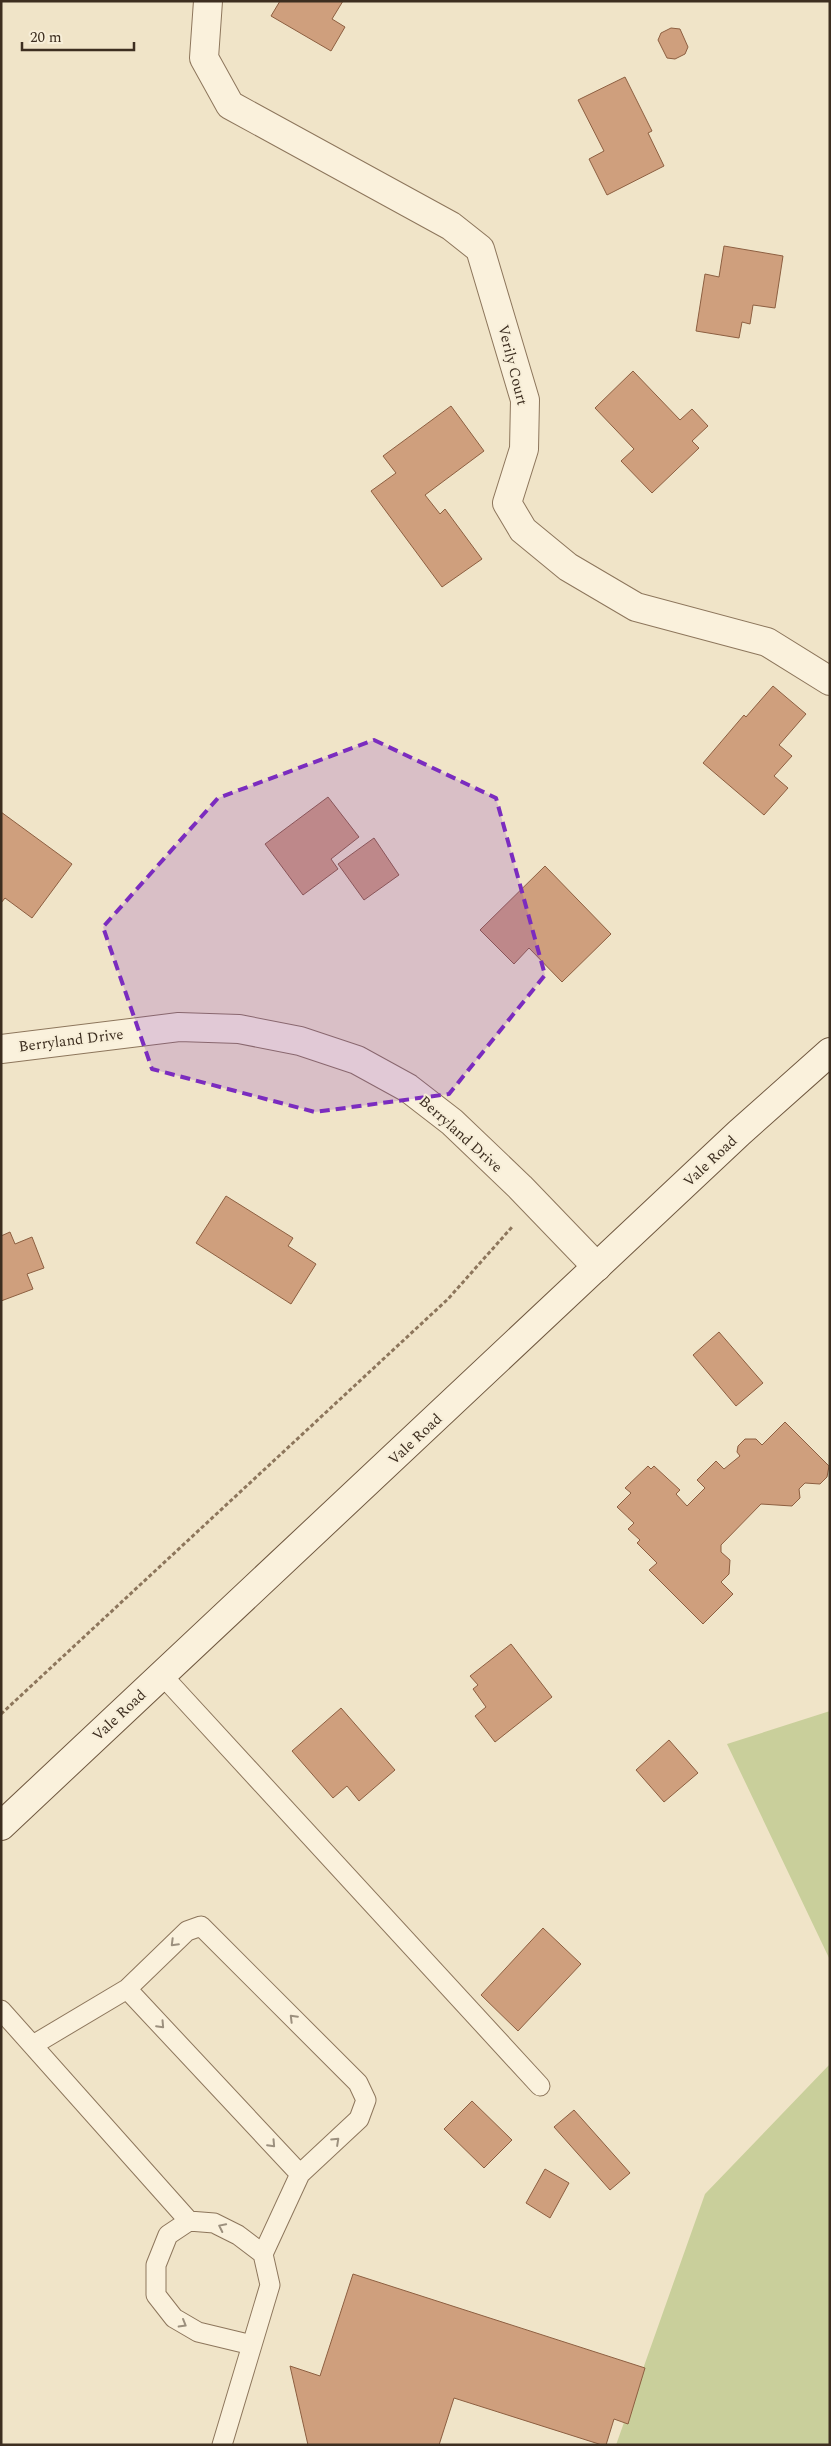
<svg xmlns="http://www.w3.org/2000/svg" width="831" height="2446" font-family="Spectral,serif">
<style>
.green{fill:#c9cf9b}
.building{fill:#cf9f7d;stroke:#8d5f41}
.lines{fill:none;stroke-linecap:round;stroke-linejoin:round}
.service-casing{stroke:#8d765c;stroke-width:21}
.minor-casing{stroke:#8d765c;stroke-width:30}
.secondary-casing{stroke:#6f573f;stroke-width:30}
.path{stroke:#8d765c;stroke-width:3;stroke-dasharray:4 2.5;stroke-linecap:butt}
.service{stroke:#faf1dc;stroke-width:19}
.minor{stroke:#faf1dc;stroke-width:28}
.secondary{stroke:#faf1dc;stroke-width:28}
.oneway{stroke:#9c907e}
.marked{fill:#7b2cbf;fill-opacity:0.2;stroke:#7b2cbf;stroke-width:4;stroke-dasharray:10 6;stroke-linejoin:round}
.labels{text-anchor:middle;stroke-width:4;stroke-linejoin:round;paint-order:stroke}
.street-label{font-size:15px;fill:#3d2e20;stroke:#f7eed8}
</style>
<rect width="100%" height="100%" fill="#f0e4c8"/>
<path class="green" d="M 830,1711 L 830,1960 L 727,1744 Z
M 830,2064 L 830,2445 L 616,2445 L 705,2194 Z"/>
<path class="building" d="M 280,1 L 343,1 L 332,19 L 345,27 L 331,51 L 271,16 Z
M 671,28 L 680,29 L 688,47 L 685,54 L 675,59 L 667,58 L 658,40 L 661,33 Z
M 625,77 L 652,131 L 648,133 L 664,166 L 607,195 L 589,159 L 604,151 L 578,100 Z
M 724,246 L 783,256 L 775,308 L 753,305 L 750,324 L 742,322 L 739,338 L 696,331 L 705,274 L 719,277 Z
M 633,371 L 680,420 L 692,409 L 708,426 L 692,441 L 699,448 L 652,493 L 621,461 L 634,449 L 595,408 Z
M 451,406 L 484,451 L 425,495 L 440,514 L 445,509 L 482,559 L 442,587 L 371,491 L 396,473 L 383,456 Z
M 773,686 L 806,714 L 779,745 L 792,756 L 774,776 L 788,788 L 764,815 L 703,763 L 744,715 L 746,717 Z
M 328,797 L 359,837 L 331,859 L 338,869 L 303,895 L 265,844 Z
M 1,812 L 72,864 L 32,918 L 5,898 L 1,903 Z
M 374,838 L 399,875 L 364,900 L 338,864 Z
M 545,866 L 611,934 L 562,982 L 529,948 L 514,964 L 480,930 Z
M 226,1196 L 293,1238 L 288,1246 L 316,1264 L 291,1304 L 196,1243 Z
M 10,1232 L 15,1244 L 32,1237 L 44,1268 L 27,1274 L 33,1289 L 1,1301 L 1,1236 Z
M 719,1332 L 763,1383 L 736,1406 L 693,1355 Z
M 785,1422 L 829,1466 L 827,1477 L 820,1484 L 805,1483 L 799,1489 L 800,1498 L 792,1506 L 761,1504 L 721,1545 L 721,1552 L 730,1560 L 729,1574 L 721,1582 L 733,1594 L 703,1624 L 649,1570 L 657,1563 L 637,1543 L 640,1540 L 628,1529 L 634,1523 L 617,1507 L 631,1493 L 625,1488 L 648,1466 L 651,1469 L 654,1466 L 680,1490 L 676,1494 L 687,1506 L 705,1488 L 697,1480 L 716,1461 L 724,1469 L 740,1456 L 737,1452 L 738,1446 L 745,1439 L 756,1439 L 762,1445 Z
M 511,1644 L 552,1697 L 495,1742 L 475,1716 L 486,1707 L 473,1689 L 478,1685 L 470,1676 Z
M 341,1708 L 395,1770 L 359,1801 L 347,1786 L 333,1798 L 292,1751 Z
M 669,1740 L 698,1773 L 664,1802 L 636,1770 Z
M 543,1928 L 581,1964 L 518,2031 L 481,1995 Z
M 472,2101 L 512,2140 L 484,2168 L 444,2129 Z
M 574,2110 L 630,2173 L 610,2190 L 554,2127 Z
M 545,2169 L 569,2183 L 550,2218 L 526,2203 Z
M 353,2274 L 645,2368 L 628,2424 L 614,2419 L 606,2445 L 602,2445 L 454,2398 L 439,2445 L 308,2445 L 290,2366 L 320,2376 Z"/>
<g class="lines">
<g class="service-casing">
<path id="service" d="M 162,1675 L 540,2086
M 127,1989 L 300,2174
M 1,2010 L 189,2221
M 33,2045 L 127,1989 L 187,1931 L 201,1926 L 358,2083 L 366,2100 L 359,2119 L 300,2174 L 263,2254 L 270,2285 L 222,2445
M 252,2345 L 198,2332 L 174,2318 L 156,2295 L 156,2265 L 168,2235 L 189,2221 L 214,2223 L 238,2235 L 263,2254"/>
</g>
<g class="minor-casing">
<path id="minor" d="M 208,1 L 204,58 L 230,105 L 451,226 L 480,249 L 525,400 L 524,449 L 507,503 L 523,530 L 568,567 L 636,607 L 767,642 L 830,681
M 1,1049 L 179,1027 L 239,1029 L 300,1041 L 357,1060 L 408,1088 L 452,1122 L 520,1187 L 597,1267"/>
</g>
<g class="secondary-casing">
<path id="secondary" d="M 1,1826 L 739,1133 L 830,1052"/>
</g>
<path class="path" d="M 1,1714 L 448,1299 L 512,1227"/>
<use href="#service" class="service"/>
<use href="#minor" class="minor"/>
<use href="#secondary" class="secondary"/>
</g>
<defs><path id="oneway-chevron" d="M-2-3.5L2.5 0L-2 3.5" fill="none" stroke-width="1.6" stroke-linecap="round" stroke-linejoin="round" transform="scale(1.25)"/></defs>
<g class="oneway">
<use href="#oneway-chevron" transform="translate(174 1943) rotate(135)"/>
<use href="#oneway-chevron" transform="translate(293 2018) rotate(-135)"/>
<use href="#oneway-chevron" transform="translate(161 2025) rotate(47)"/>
<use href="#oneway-chevron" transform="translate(336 2141) rotate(-43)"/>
<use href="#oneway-chevron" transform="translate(272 2144) rotate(47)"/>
<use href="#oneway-chevron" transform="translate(222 2227) rotate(-154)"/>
<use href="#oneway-chevron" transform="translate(183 2324) rotate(30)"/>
</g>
<path class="marked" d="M 374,740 L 496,798 L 545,975 L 449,1094 L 315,1112 L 152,1069 L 103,927 L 218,798 Z"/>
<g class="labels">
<g class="street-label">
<text transform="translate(513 365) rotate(76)" y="5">Verily Court</text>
<text transform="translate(71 1040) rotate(-7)" y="5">Berryland Drive</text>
<text transform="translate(461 1134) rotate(42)" y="5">Berryland Drive</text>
<text transform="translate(710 1161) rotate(-43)" y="5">Vale Road</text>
<text transform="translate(415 1439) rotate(-43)" y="5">Vale Road</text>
<text transform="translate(119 1715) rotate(-43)" y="5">Vale Road</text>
</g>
</g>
<rect width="831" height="2446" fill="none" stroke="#3d2e20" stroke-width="5"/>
<path d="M22 42v8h112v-8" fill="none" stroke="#3d2e20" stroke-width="2.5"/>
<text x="30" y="42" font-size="15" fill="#3d2e20" stroke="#f7eed8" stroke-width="4" paint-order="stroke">20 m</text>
</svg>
